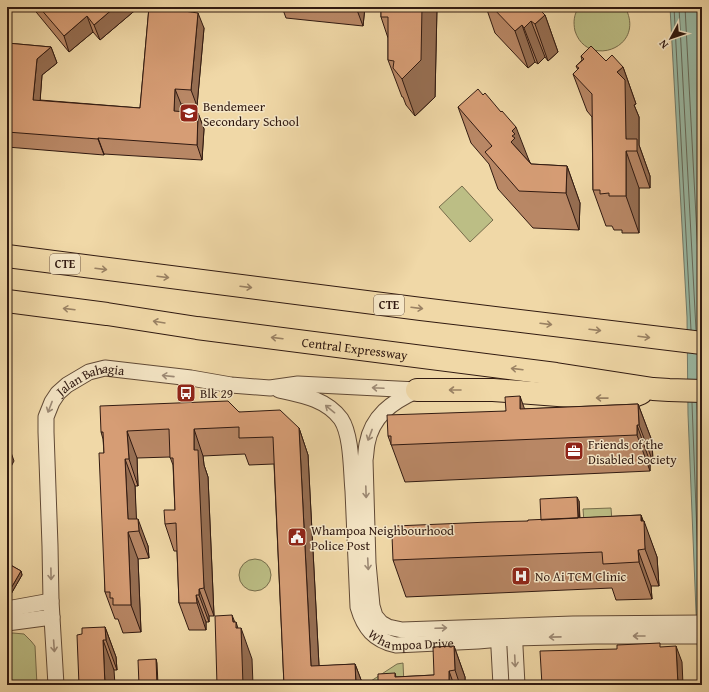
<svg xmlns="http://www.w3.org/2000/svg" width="709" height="692" font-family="'Gentium Book Plus',serif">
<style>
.green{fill:#bcbe85;stroke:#766c4b}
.water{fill:#9abaa5;stroke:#707a6a}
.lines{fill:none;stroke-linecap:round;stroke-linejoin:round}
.shore{stroke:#666a5b;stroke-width:1}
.minor-casing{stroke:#614a36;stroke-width:17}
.motorway-casing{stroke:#311a11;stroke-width:24}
.minor{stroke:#f5e6c6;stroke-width:15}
.motorway{stroke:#f0d8a7;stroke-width:22}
.wall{fill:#b88765;stroke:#311a11}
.shaded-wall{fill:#966e52;stroke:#311a11}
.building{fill:#d69d75;stroke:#311a11}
.oneway{stroke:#9a8264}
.oneway2{stroke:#9d8a75}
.labels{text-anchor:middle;stroke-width:3;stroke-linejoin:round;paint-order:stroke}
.shield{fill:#f5e6c6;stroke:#6c5747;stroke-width:1}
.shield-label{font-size:12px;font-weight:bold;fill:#311a11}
.poi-label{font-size:13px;fill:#311a11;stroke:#f5e6c6;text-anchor:start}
.street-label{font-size:13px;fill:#311a11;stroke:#f5e6c6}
</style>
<rect width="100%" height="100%" fill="#f0d8a7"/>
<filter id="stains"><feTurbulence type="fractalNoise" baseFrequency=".005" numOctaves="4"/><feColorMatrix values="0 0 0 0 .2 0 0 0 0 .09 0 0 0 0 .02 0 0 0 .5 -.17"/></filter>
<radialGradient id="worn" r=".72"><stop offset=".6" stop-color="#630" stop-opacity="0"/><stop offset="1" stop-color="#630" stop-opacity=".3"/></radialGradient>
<path class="green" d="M 579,7 L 625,7 C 647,48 587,69 575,31 C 573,22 574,14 579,7 Z
M 462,186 L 493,220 L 470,242 L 439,207 Z
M 611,508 L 612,521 L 584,522 L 583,509 Z
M239 575a16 16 0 1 1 32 0a16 16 0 1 1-32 0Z
M 13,633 L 24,634 L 31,641 L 35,646 L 37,685 L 7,685 L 7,634 Z
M 403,663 L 404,685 L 371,685 L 371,681 L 397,664 Z"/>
<path class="water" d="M 670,7 L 702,7 L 702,685 L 699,685 L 688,414 L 687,317 Z"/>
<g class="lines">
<path class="shore" d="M 674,7 L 691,330
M 679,7 L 696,330
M 685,7 L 702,331
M 692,403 L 700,615
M 697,403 L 702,538"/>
<g class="minor-casing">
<g id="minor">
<path id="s1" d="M 279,390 C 302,395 326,399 341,419 C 352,436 351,471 353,491 C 355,530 356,568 358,607 C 364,628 374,640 396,645 L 478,641 L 514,638 L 594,636 L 702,636"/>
<path d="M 416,391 C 392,402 372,416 367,444 C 366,449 366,455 365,460 L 368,563 L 372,606 L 375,616 L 381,623 L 388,627 L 402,630 L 573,624 L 702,623"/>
<path d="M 7,609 L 51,601"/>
<path d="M 7,623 L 52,617"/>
<path d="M 514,628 L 517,685"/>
<path d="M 498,630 L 501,685"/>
<path id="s2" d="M 56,685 L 51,601 L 50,546 L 46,432 L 46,417 L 52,402 L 58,393 L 67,385 L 89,372 L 105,368 L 191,378 L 231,385 L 270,388 L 298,384 L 417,390"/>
</g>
</g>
<g class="motorway-casing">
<g id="motorway">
<path d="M 7,256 L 421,309 L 702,343"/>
<path id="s3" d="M 7,301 L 107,314 L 197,328 L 556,374 L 653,389 L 669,390 L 702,391"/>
<path d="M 417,390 L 493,390 L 597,398 L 631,397 L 641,393"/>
</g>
</g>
<use href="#minor" class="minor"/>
<use href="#motorway" class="motorway"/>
</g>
<path class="wall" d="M 32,7 L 139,7 L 100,40 L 93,32 L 69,52 Z
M 149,7 L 191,7 L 191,12 L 204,28 L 197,106 L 181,104 L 180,111 L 198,113 L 204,129 L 202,160 L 104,154 L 104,155 L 7,147 L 7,43 L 51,47 L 57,63 L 42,75 L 40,100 L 140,108 Z
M 282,7 L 365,7 L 363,26 L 286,18 Z
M 381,7 L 437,7 L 435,97 L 415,116 L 406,105 L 403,97 L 402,97 L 388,60 L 388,38 L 381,17 Z
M 486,7 L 537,7 L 545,15 L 558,52 L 548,61 L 545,57 L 538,64 L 535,62 L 528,68 L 495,33 Z
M 581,56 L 606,61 L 623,67 L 636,104 L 634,105 L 639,117 L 639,145 L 650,176 L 650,188 L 639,188 L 639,233 L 622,233 L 622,230 L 614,230 L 612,226 L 606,226 L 593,190 L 592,117 L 587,111 L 573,74 L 578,70 L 576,66 L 582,60 Z
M 483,95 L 501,112 L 531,164 L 567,166 L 580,203 L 579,230 L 533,228 L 498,189 L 489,164 L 471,143 L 458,107 Z
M 638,404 L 652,441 L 653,462 L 650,462 L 650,471 L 405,482 L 388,436 L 506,411 L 524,409 Z
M 239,412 L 299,428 L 308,455 L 319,666 L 355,664 L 363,685 L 284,685 L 274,464 L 249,465 L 245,454 L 203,456 L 204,465 L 208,477 L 214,616 L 209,616 L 209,622 L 206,622 L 206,630 L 189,630 L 179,603 L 177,551 L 174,551 L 165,524 L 175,510 L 173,465 L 170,457 L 137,458 L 138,486 L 135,486 L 136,519 L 148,546 L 149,558 L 138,559 L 141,632 L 123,633 L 118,619 L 115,619 L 105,592 L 104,453 L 103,439 L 101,432 Z
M 579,501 L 580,518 L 641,515 L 657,557 L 659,586 L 651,586 L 652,599 L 616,600 L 612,588 L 406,597 L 393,560 L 528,521 L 541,520 Z
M 7,563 L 21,571 L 22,575 L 11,594 L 7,591 Z
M 105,627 L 116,657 L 117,670 L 114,670 L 82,634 Z
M 454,646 L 465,677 L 465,685 L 378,685 L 395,673 L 396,677 L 434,675 Z"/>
<path class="shaded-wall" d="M 115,7 L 139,7 L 100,40 L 94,25 Z
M 184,7 L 191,7 L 190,27 L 184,11 Z
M 357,7 L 365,7 L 363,26 L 357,10 Z
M 422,7 L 437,7 L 435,97 L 415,116 L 402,79 Z
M 198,13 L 204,28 L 197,106 L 191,90 Z
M 545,15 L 558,52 L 548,61 L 535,24 Z
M 87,16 L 93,32 L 69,52 L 64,36 Z
M 531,21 L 545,57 L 538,64 L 524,28 Z
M 522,25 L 535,62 L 528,68 L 515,31 Z
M 51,47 L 57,63 L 42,75 L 39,116 L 33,100 L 37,59 Z
M 623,67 L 636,104 L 634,105 L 639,117 L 639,145 L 650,176 L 650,188 L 637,151 L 626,139 L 617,72 Z
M 175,89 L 181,104 L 179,127 L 174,111 Z
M 198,113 L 204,129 L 202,160 L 197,145 Z
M 516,127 L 530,163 L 511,142 L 512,131 Z
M 98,138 L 104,154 L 104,155 L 98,139 Z
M 626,151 L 639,188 L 639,233 L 626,196 Z
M 567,166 L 580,203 L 579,230 L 566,193 Z
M 520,396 L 533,433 L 520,409 Z
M 638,404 L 652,441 L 653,462 L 639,425 Z
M 637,425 L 650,462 L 650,471 L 637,435 Z
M 299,428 L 308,455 L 320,685 L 311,666 Z
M 194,429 L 203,456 L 204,465 L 208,477 L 214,616 L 204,588 L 194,450 Z
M 127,431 L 137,458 L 138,486 L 129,459 Z
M 7,441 L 14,461 L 7,474 Z
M 125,459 L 135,486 L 137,531 L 128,519 Z
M 577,497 L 579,501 L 580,529 L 579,525 Z
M 641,515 L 644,525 L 644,521 L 657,557 L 659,586 L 645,549 Z
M 138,519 L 148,546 L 149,558 L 139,531 Z
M 128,532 L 138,559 L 141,632 L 131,605 Z
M 638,550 L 651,586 L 652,599 L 639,562 Z
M 21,571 L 22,575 L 11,594 L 10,590 Z
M 199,589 L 209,616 L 209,622 L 199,595 Z
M 196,595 L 206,622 L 206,630 L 197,603 Z
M 232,615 L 236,625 L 236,622 L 241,638 L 241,628 L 252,659 L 253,685 L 243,685 L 233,622 Z
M 105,627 L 116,657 L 117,670 L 106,640 Z
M 103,640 L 114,670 L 115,685 L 105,685 Z
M 454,646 L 465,677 L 465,685 L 460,685 L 455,670 Z
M 676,646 L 682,662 L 683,685 L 678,685 Z
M 156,659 L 157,663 L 158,685 L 157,685 Z
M 355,664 L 363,685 L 356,685 Z
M 449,671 L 454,685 L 449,685 Z"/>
<path class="building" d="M 39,7 L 115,7 L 94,25 L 87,16 L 64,36 Z
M 149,7 L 184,7 L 184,11 L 198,13 L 191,90 L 175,89 L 174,111 L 198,113 L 197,145 L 98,138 L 98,139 L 7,132 L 7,43 L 51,47 L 37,59 L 33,100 L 140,108 Z
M 327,7 L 357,7 L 357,10 Z
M 381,7 L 422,7 L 421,60 L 402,79 L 393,68 L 394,61 L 388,60 L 388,17 L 381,17 Z
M 492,7 L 537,7 L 545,15 L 535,24 L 531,21 L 524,28 L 522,25 L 515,31 Z
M 591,46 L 606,61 L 612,55 L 623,67 L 617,72 L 625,80 L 626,139 L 637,139 L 637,151 L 626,151 L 626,196 L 609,196 L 609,193 L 600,194 L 600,190 L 593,190 L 592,94 L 573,74 L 579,68 L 576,66 L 584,59 L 581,56 Z
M 478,89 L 483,95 L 485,93 L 501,112 L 502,111 L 516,127 L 512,131 L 515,134 L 512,136 L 515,138 L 511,142 L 531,164 L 567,166 L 566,193 L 519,191 L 485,152 L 492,146 L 458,107 Z
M 520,396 L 520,409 L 638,404 L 639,425 L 637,425 L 637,435 L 391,445 L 391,436 L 388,436 L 387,415 L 506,411 L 505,397 Z
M 228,401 L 239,412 L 280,410 L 299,428 L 311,666 L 355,664 L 356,685 L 284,685 L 273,437 L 239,438 L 239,427 L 194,429 L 194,450 L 198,450 L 204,588 L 199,589 L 199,595 L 196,595 L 197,603 L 179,603 L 176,523 L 165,524 L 164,510 L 175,510 L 173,458 L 170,458 L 169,429 L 127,431 L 129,459 L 125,459 L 128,519 L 138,519 L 139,531 L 128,532 L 131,605 L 113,605 L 113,598 L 110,598 L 110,592 L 105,592 L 99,453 L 104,453 L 103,432 L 101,432 L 100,406 Z
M 577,497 L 578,518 L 541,520 L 540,499 Z
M 641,515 L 641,521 L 644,521 L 645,549 L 638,550 L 639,562 L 603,564 L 602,552 L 393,560 L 392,536 L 395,535 L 395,526 L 489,522 L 528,521 L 528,520 Z
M 7,563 L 21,571 L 10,590 L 7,588 Z
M 232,615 L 233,622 L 236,622 L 236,628 L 241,628 L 243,685 L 217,685 L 215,616 Z
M 105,627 L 106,640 L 103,640 L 105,685 L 79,685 L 77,635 L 82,634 L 82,628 Z
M 660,643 L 660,647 L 676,646 L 678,685 L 542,685 L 540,651 L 617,649 L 617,645 Z
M 454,646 L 455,670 L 449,671 L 449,685 L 378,685 L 378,674 L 395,673 L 395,677 L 434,675 L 433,647 Z
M 156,659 L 157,685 L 139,685 L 138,660 Z"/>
<defs><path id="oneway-shaft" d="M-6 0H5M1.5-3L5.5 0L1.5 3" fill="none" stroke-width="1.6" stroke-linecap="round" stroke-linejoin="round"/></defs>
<g class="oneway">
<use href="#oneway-shaft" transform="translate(101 269) rotate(7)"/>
<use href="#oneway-shaft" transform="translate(163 277) rotate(7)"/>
<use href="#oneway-shaft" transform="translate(246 287) rotate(7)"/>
<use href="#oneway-shaft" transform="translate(417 308) rotate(7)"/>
<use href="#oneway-shaft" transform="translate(69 309) rotate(-173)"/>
<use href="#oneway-shaft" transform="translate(159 322) rotate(-171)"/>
<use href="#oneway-shaft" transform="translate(546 324) rotate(7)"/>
<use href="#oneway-shaft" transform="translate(595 330) rotate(7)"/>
<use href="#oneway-shaft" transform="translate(644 337) rotate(7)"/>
<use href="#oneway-shaft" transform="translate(277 338) rotate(-173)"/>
<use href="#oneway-shaft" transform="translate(517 369) rotate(-173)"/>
<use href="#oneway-shaft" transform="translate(455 390) rotate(180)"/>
<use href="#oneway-shaft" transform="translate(602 398) rotate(-179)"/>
</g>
<g class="oneway2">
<use href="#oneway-shaft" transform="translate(168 376) rotate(-174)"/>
<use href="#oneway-shaft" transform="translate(378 388) rotate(-177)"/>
<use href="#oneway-shaft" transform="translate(50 407) rotate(111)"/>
<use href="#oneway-shaft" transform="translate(330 409) rotate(-141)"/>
<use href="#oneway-shaft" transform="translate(370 435) rotate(111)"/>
<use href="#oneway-shaft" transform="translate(366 492) rotate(88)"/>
<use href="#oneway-shaft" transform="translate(368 564) rotate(87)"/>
<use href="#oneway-shaft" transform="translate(51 574) rotate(89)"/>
<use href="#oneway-shaft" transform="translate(441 628) rotate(-2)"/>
<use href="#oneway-shaft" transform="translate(639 636) rotate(180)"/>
<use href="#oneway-shaft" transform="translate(555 637) rotate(179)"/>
<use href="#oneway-shaft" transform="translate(54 646) rotate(86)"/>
<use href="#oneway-shaft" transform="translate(515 661) rotate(87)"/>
</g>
<defs>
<g id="school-square" transform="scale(1)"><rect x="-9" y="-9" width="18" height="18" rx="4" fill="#8f2418" stroke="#f5e6c6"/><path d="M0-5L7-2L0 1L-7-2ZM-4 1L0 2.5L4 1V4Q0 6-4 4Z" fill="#fff"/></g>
<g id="bus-square" transform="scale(1)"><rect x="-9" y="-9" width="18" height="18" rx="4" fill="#8f2418" stroke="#f5e6c6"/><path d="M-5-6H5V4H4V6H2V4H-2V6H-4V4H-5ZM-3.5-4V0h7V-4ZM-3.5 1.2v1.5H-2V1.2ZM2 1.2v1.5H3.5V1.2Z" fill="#fff"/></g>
<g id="office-square" transform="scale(1)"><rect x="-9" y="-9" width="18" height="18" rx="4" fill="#8f2418" stroke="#f5e6c6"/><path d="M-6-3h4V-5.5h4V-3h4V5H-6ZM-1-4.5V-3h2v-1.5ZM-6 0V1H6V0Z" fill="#fff"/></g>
<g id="civic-square" transform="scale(1)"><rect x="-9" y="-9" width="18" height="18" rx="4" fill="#8f2418" stroke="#f5e6c6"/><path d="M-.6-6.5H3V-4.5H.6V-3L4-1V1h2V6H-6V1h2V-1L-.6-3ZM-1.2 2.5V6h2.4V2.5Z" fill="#fff"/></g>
<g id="hospital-square" transform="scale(1)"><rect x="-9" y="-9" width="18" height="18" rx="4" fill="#8f2418" stroke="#f5e6c6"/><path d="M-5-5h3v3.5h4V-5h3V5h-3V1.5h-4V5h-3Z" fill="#fff"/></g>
</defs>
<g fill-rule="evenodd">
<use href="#school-square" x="189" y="113"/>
<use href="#bus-square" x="186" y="393"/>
<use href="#office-square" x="574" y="451"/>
<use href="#civic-square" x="297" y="537"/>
<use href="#hospital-square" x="521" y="576"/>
</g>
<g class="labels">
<g class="shield">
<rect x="50" y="254" width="30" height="20" rx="3"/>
<rect x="374" y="295" width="30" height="20" rx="3"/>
</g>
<g class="shield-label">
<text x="65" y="268">CTE</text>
<text x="389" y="309">CTE</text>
</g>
<g class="poi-label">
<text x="203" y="111">Bendemeer<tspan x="203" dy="15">Secondary School</tspan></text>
<text x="200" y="398">Blk 29</text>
<text x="588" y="449">Friends of the<tspan x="588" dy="15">Disabled Society</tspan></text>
<text x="311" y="535">Whampoa Neighbourhood<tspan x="311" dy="15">Police Post</tspan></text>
<text x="535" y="581">No Ai TCM Clinic</text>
</g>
<g class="street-label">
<text dy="5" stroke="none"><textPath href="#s3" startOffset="351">Central Expressway</textPath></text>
<text dy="5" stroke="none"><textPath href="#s2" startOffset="332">Jalan Bahagia</textPath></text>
<text dy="5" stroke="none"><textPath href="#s1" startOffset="331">Whampoa Drive</textPath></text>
</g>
</g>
<rect width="709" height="692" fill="none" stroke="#f0d8a7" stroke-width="24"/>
<rect x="8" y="8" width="693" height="676" fill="none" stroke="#311a11" stroke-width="2"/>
<rect x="12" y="12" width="685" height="668" fill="none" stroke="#311a11"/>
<g transform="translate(671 38) rotate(230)" stroke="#f5e6c6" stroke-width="3" paint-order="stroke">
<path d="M0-3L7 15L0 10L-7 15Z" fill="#311a11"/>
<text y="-6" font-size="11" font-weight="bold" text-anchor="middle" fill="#311a11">N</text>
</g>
<rect width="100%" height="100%" filter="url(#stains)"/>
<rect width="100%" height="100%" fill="url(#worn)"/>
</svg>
